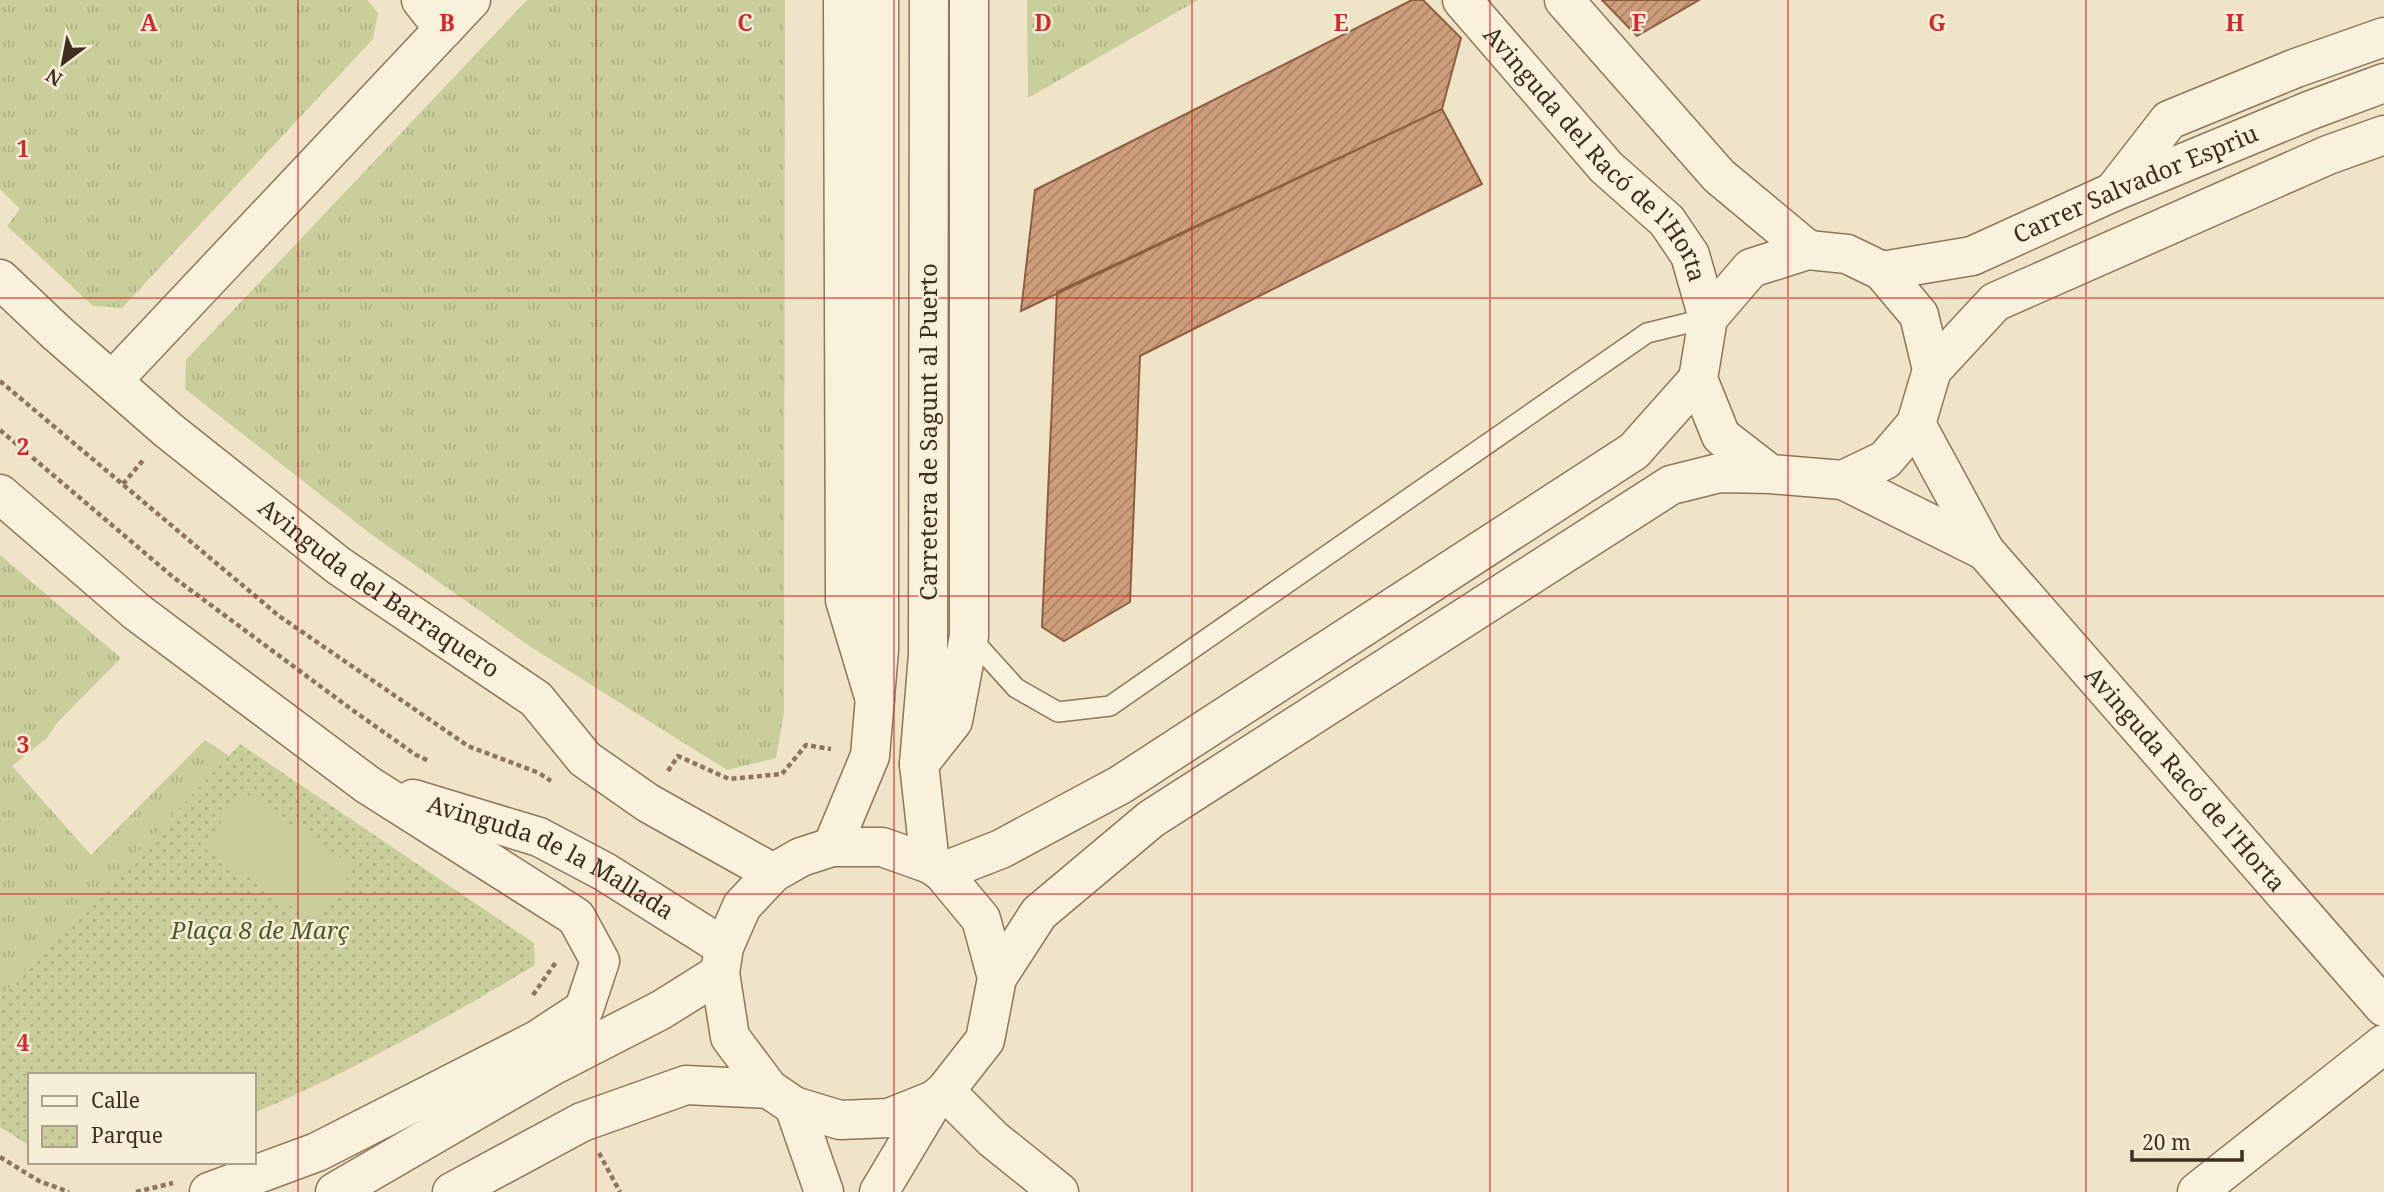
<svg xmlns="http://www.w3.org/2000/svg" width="2384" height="1192" font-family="'Noto Serif',serif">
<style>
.grass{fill:url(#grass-tufts)}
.park{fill:url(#park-dots)}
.garden{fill:#c9cf9b}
.building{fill:url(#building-hatch);stroke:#8d5f41;stroke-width:2}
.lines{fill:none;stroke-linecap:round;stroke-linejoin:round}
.service-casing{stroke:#8d765c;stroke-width:22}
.minor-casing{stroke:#8d765c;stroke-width:41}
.tertiary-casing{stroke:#8d765c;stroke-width:41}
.path{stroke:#8d765c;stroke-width:4.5;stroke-dasharray:5 3.5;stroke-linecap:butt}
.service{stroke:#faf1dc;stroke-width:19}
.minor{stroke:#faf1dc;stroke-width:38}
.tertiary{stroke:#faf1dc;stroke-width:38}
.grid{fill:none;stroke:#d62828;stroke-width:2;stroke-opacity:0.55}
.labels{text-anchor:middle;stroke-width:5;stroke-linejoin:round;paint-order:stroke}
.street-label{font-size:24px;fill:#3d2e20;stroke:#f7eed8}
.park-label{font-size:24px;font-style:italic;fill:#4d5a26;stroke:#f7eed8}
.grid-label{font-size:23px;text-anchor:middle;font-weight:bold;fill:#d62828;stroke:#f7eed8;stroke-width:5;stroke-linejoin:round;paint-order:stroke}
</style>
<defs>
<pattern id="grass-tufts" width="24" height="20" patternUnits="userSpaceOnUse" patternTransform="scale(1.75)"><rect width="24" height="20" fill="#c9cf9b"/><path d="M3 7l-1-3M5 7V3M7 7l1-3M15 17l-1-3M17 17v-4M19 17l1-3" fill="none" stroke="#aeb285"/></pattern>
<pattern id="park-dots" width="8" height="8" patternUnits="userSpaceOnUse" patternTransform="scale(1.75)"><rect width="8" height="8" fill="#c9cf9b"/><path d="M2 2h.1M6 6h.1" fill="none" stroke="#aeb285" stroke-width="1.8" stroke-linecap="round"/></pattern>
<pattern id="building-hatch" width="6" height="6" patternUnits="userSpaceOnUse" patternTransform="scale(1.75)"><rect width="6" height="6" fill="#cf9f7d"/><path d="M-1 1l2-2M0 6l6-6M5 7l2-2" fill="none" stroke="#a98266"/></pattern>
</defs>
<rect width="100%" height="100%" fill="#f0e4c8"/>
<path class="grass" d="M 0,0 L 367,0 L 378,13 L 373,39 L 122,308 L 93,306 L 7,226 L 20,209 L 0,189 Z
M 527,0 L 785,0 L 784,713 L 776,758 L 727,770 L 534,649 L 372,535 L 185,389 L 186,360 Z
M 1027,0 L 1198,0 L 1028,98 Z
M 0,555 L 121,658 L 57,723 L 47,738 L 12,766 L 91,855 L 205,740 L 229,756 L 0,998 Z"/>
<path class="park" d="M 240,744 L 534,943 L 535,965 C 445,1019 351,1072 254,1113 L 254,1075 L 30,1075 L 30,1146 L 0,1127 L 0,998 Z"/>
<path class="garden" d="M 242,791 L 354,867 L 317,923 L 204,848 Z"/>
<path class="building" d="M 1412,0 L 1423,0 L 1461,38 L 1442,109 L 1021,311 L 1035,190 Z
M 1602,0 L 1699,0 L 1637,36 Z
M 1442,109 L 1482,184 L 1140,356 L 1130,602 L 1064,641 L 1042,627 L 1057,292 Z"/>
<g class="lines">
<g class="service-casing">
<path id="service" d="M 969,636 L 1016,688 L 1058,712 L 1110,706 L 1647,333 L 1708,318"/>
</g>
<g class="minor-casing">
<g id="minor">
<path d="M 421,0 L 444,29"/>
<path d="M 843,0 L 845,600 L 875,700"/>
<path id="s1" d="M 1462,0 L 1606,167 L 1667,221 L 1690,255 L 1708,318"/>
<path d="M 1564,0 L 1719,176 L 1808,250"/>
<path d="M 2113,192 L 2169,120 L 2296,68 L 2384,37"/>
<path id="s2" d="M 0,279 L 57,333 L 168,430 L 339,566 L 536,699 L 585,759 L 648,803 L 773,873"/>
<path d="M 113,380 L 471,0"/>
<path id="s3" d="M 1916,424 L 1985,551 L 2384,1007"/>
<path d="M 1843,480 L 1985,551"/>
<path d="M 0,494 L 137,612 L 368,785 L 576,917 L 600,961 L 584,1009 L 537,1040 L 317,1152 L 209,1192"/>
<path d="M 919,764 L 953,721 L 969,636 L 969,0"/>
<path id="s4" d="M 413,799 L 539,837 L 605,872 L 724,947"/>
<path d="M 945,1091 L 993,1139 L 1059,1192"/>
<path d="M 2197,1192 L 2384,1044"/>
</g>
</g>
<g class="tertiary-casing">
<g id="tertiary">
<path d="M 929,0 L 928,655 L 919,764 L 930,864"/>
<path id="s5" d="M 1882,271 L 1972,256 L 2113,192 L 2311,110 L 2384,83"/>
<path d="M 1932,370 L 1995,302 L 2328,155 L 2384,135"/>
<path d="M 832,847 L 870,756 L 879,650 L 879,0"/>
<path d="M 942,872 L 1001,849 L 1120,785 L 1634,451 L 1698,379"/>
<path d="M 997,978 L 981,919 L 942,872 L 930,864 L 882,847 L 832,847 L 801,857 L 773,873 L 742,906 L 724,947 L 720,973 L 730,1037 L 769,1089 L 794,1106 L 840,1120 L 889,1118 L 934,1100 L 945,1091 L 985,1040 L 997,978 L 1039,913 L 1151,819 L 1671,485 L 1719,473 L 1770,474 L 1843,480 L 1885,460 L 1916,424 L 1932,370 L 1919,315 L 1882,271 L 1847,254 L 1808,250 L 1751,268 L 1708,318 L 1698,379 L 1721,436 L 1770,474"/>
<path d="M 794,1106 L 824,1192"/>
<path d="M 335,1192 L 552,1066 L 661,1010 L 720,973"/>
<path d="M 452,1192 L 582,1122 L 686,1085 L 769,1089"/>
<path d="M 879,1192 L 934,1100"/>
</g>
</g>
<path class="path" d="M 0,381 L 279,616 L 468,746 L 539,773 L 551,781
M 0,430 L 173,577 L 351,709 L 416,755 L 429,761
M 123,484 L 145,458
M 668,771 L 678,756 L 729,779 L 782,774 L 806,745 L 831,749
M 533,995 L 556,962
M 599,1153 L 620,1192
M 0,1157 L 39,1181 L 69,1192
M 136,1192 L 173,1183"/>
<use href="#service" class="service"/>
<use href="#minor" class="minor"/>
<use href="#tertiary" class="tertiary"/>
</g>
<path class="grid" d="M 298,0 L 298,1192M 596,0 L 596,1192M 894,0 L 894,1192M 1192,0 L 1192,1192M 1490,0 L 1490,1192M 1788,0 L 1788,1192M 2086,0 L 2086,1192M 0,298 L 2384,298M 0,596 L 2384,596M 0,894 L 2384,894"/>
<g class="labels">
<g class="street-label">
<text dy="8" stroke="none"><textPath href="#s1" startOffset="205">Avinguda del Racó de l'Horta</textPath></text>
<text dy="8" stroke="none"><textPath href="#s5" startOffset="270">Carrer Salvador Espriu</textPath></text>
<text transform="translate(929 432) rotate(-90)" y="8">Carretera de Sagunt al Puerto</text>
<text dy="8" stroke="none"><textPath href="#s2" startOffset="490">Avinguda del Barraquero</textPath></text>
<text dy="8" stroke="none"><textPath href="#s3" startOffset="448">Avinguda Racó de l'Horta</textPath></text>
<text dy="8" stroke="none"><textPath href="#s4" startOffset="150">Avinguda de la Mallada</textPath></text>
</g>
<g class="park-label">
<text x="260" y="939">Plaça 8 de Març</text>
</g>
</g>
<g class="grid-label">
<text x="149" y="31">A</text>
<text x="447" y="31">B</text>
<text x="745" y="31">C</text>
<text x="1043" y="31">D</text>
<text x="1341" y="31">E</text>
<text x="1639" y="31">F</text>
<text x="1937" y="31">G</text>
<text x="2235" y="31">H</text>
<text x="23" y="157">1</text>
<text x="23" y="455">2</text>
<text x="23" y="753">3</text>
<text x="23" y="1051">4</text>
</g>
<rect x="28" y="1073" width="228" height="91" fill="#f7eed8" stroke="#ada18e" stroke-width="2"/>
<rect x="42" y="1096" width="35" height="10" fill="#faf1dc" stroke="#ada18e" stroke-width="2"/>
<text x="91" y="1108" font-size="21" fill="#3d2e20">Calle</text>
<rect x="42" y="1126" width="35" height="21" fill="url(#park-dots)" stroke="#ada18e" stroke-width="2"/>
<text x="91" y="1143" font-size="21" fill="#3d2e20">Parque</text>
<g transform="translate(63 63) rotate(212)" stroke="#f7eed8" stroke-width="5" paint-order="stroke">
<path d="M0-5L12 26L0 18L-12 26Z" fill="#3d2e20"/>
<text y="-10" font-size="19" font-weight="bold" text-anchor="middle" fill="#3d2e20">N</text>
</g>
<path d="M2132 1150v10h110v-10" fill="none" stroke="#3d2e20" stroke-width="3.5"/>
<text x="2142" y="1150" font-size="21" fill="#3d2e20" stroke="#f7eed8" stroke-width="5" paint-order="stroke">20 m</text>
</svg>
